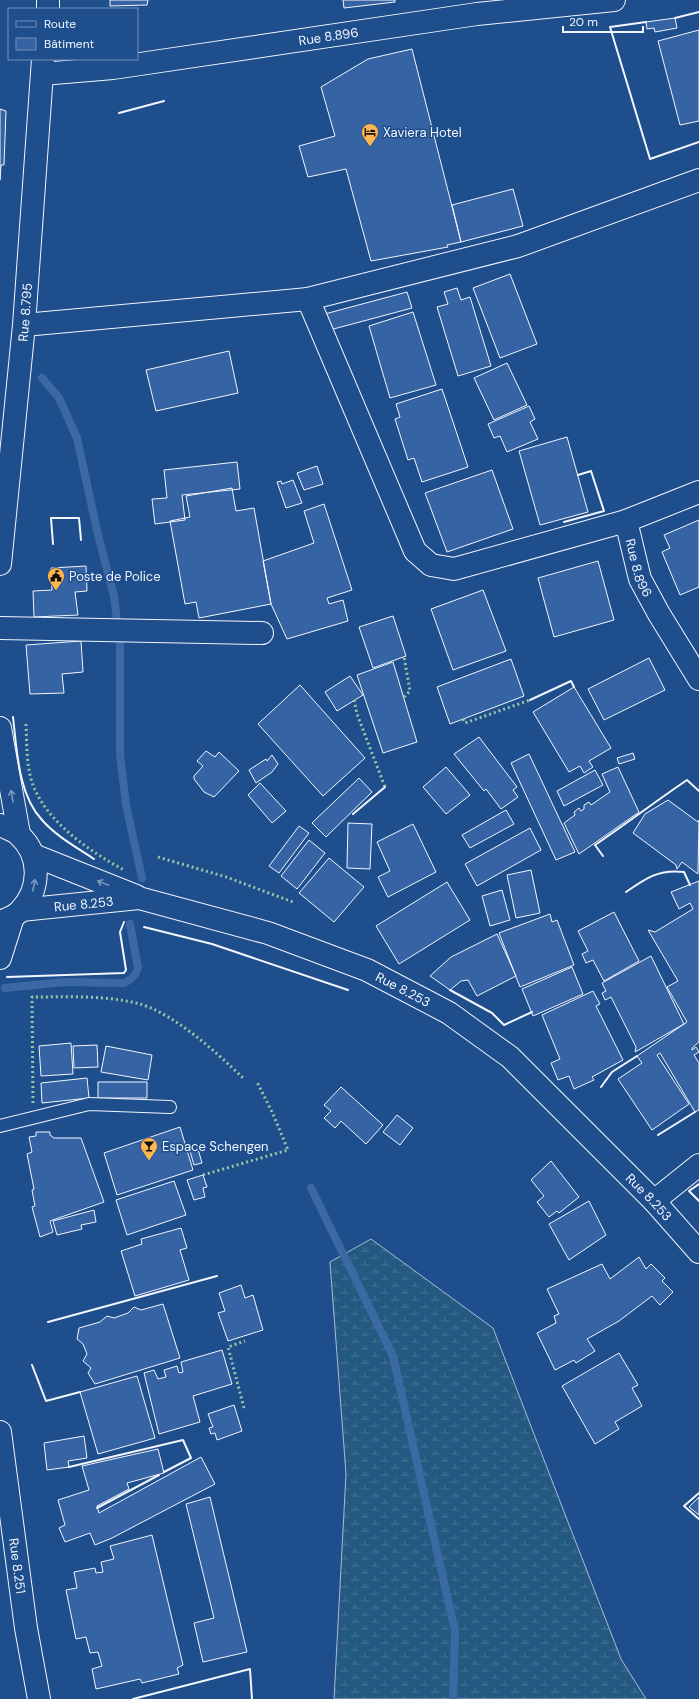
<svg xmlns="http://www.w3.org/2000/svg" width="699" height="1699" font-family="'DM Sans',sans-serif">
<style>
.wetland{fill:url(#wetland-marsh);stroke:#a8bbd7}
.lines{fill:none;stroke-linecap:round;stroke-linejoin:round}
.stream{stroke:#3b69a3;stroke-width:8}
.building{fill:#3563a3;stroke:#f2f6ff}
.service-casing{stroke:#f2f6ff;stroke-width:14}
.minor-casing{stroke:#f2f6ff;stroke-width:24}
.trunk-casing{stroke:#f2f6ff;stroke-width:24}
.service{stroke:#1f4e8c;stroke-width:12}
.minor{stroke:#1f4e8c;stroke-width:22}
.trunk{stroke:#1f4e8c;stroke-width:22}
.hedge{stroke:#97c8a6;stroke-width:3;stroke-dasharray:2 3;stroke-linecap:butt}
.wall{stroke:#f2f6ff;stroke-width:2}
.oneway{stroke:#7e9ac0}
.labels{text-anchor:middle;stroke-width:3;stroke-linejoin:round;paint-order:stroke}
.street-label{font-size:13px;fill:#f2f6ff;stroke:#1f4e8c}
.poi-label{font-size:13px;fill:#f2f6ff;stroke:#1f4e8c;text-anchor:start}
</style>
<defs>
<pattern id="wetland-marsh" width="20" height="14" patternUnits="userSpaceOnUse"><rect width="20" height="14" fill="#245a82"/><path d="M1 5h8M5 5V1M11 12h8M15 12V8" fill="none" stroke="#447295"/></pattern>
</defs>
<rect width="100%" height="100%" fill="#1f4e8c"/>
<path class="wetland" d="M 371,1239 L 493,1328 L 621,1659 L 646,1699 L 334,1699 L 346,1474 L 330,1262 Z"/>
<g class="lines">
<path class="stream" d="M 42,378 L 59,398 L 77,438 L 98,535 L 114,596 L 117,621
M 120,641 L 120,754 L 126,805 L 142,878
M 5,988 L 64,982 L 124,983 C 131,980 136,975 138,968 L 130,924
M 311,1188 L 393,1356 L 455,1631 L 453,1699"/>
</g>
<path class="building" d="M 110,0 L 148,0 L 147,5 L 110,6 Z
M 343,0 L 395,0 L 395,2 L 344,8 Z
M 675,18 L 677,28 L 655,32 L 654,28 L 647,29 L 646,22 Z
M 699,30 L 699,121 L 680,125 L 658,41 Z
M 412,49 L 461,242 L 447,245 L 448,247 L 371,261 L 346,169 L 308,177 L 299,146 L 335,136 L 321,87 L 368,59 Z
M 0,109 L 6,111 L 4,165 L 1,165 L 0,180 Z
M 513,189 L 523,226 L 461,242 L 452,205 Z
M 510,274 L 537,344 L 500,358 L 473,288 Z
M 457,288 L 461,300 L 470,297 L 491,366 L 458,376 L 437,307 L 448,304 L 444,292 Z
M 407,292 L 412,308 L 326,331 L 321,315 Z
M 413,312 L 436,385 L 390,398 L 369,326 Z
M 229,351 L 238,393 L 156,411 L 146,370 Z
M 507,363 L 527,405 L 494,420 L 474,378 Z
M 442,389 L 468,467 L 422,482 L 414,458 L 408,460 L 395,419 L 400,417 L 396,404 Z
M 529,406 L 535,419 L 530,422 L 538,439 L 507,452 L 500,436 L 494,438 L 488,424 Z
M 567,437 L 588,512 L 540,525 L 519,451 Z
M 237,462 L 240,489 L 182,495 L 185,520 L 155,524 L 152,499 L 167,498 L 164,470 Z
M 317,466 L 323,484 L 304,490 L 297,473 Z
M 492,470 L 513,529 L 447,552 L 425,493 Z
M 293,480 L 302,503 L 286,508 L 277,482 L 281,481 L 282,484 Z
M 232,488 L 236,511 L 254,508 L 271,604 L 199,618 L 196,602 L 185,604 L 170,521 L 190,517 L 186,496 Z
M 324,504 L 352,590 L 327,598 L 329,604 L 343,600 L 348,621 L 287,639 L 271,604 L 263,561 L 314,543 L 304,511 Z
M 699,520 L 699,587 L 680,595 L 662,552 L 670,548 L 664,535 Z
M 598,561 L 614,620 L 554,637 L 538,578 Z
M 86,566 L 87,591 L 75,592 L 78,615 L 34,617 L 33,591 L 52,590 L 51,568 Z
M 483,590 L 506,651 L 453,670 L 431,609 Z
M 393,616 L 406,656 L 373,668 L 359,627 Z
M 81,641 L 83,672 L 62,674 L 64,693 L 30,694 L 26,645 Z
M 649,658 L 665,690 L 604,720 L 588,689 Z
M 511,659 L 524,696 L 450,724 L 437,687 Z
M 393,662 L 417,742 L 383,753 L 357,675 Z
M 350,676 L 363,695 L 337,711 L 325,692 Z
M 300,685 L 365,758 L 323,796 L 258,724 Z
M 574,687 L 611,748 L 589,761 L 593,767 L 584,773 L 580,766 L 569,772 L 533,712 Z
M 479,737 L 517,787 L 513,790 L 518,797 L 501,809 L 486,789 L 484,791 L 454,754 Z
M 206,751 L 215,757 L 219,752 L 239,771 L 214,797 L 204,792 L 194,779 L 194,776 L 203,766 L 197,761 Z
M 633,753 L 635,759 L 619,764 L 617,758 Z
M 529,754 L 575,852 L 556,860 L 511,763 Z
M 272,755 L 278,764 L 272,772 L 256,783 L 249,770 L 266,759 L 267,761 Z
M 446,767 L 470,795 L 446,814 L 423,787 Z
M 618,767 L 639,812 L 579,854 L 564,823 L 575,815 L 574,812 L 579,808 L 581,811 L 584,809 L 584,805 L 589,802 L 591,805 L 610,792 L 602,774 Z
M 595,770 L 603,785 L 564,806 L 557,791 Z
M 359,778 L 372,792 L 326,837 L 312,823 Z
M 260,783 L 286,811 L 272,823 L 248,795 Z
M 668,800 L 698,822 L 699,820 L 698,874 L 682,862 L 677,869 L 676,865 L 633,833 L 645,814 Z
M 506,810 L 514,824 L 470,848 L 462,835 Z
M 348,823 L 372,824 L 370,869 L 347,868 Z
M 413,824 L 436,872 L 388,897 L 378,877 L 390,871 L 377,842 Z
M 299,826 L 309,833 L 279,873 L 269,866 Z
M 530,828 L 541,850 L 477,886 L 465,864 Z
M 309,840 L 325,853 L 297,889 L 281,876 Z
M 329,858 L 364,887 L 334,922 L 299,893 Z
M 531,870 L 540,913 L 516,918 L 507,875 Z
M 699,881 L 699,1042 L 692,1048 L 692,1050 L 696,1047 L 699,1052 L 694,1055 L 699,1063 L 699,1110 L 695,1112 L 660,1053 L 657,1055 L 689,1104 L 652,1130 L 618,1079 L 642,1063 L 637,1056 L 687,1022 L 667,987 L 678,981 L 648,930 L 655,932 L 693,909 L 690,903 L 679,909 L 671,892 Z
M 447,882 L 470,920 L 399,964 L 376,926 Z
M 502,890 L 510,920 L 490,926 L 482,896 Z
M 614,912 L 639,961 L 604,981 L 593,960 L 586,963 L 582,954 L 588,951 L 578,931 Z
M 550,914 L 552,922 L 557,920 L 574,965 L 520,987 L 499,933 Z
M 497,934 L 516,976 L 477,996 L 468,980 L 461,981 L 450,990 L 430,976 L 451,957 Z
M 651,956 L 684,1024 L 635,1052 L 636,1047 L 611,997 L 605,1000 L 602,993 L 606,991 L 602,983 Z
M 572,967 L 583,994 L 533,1016 L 522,989 Z
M 593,991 L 600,1004 L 596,1006 L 623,1060 L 592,1077 L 594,1080 L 574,1089 L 569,1076 L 558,1080 L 551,1063 L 560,1059 L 542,1015 Z
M 71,1043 L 73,1074 L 41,1076 L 39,1046 Z
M 97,1045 L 98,1067 L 74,1068 L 73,1046 Z
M 106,1046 L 152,1055 L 148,1080 L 101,1072 Z
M 87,1078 L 89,1098 L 42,1103 L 41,1083 Z
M 98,1082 L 147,1082 L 147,1098 L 98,1098 Z
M 341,1087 L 383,1125 L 366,1144 L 341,1121 L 335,1128 L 324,1118 L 331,1111 L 324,1105 Z
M 397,1115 L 413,1128 L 400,1145 L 383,1132 Z
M 180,1127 L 193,1170 L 117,1195 L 104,1153 Z
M 36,1132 L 50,1132 L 50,1135 L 54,1138 L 81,1138 L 104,1202 L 50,1221 L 53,1232 L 40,1237 L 32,1207 L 35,1206 L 32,1190 L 34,1189 L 27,1154 L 32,1152 L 29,1137 L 36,1136 Z
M 198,1149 L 202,1163 L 194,1165 L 190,1151 Z
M 551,1161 L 579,1197 L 559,1213 L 557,1211 L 549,1217 L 537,1202 L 544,1196 L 531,1180 Z
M 203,1175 L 207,1187 L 203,1188 L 205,1197 L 194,1200 L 187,1180 Z
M 174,1181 L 186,1215 L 127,1235 L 116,1200 Z
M 589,1201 L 606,1235 L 569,1260 L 549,1224 Z
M 94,1210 L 96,1222 L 81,1225 L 82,1229 L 57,1235 L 53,1221 Z
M 181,1228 L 187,1248 L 180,1250 L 189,1280 L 135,1296 L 121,1251 L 142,1244 L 141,1239 Z
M 639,1257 L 646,1269 L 651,1264 L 665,1278 L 662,1281 L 673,1292 L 660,1305 L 652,1296 L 619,1321 L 587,1339 L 595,1351 L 576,1363 L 574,1360 L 555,1370 L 537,1333 L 556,1323 L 554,1316 L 559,1314 L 547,1289 L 602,1264 L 610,1279 Z
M 241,1285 L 245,1298 L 253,1295 L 263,1330 L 228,1341 L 218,1313 L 225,1311 L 219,1293 Z
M 163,1304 L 180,1358 L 95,1384 L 88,1373 L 91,1368 L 83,1361 L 87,1354 L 83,1344 L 77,1339 L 79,1328 L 100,1322 L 107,1316 L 114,1318 L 128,1313 L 134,1307 L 141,1310 Z
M 222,1350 L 232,1384 L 193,1396 L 200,1422 L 159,1434 L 144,1373 L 154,1370 L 158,1379 L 166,1377 L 164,1370 L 177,1366 L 179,1373 L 183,1372 L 181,1362 Z
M 619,1353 L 638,1385 L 632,1388 L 642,1406 L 615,1422 L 619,1429 L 595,1444 L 562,1386 Z
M 137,1376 L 155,1438 L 98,1454 L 80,1392 Z
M 234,1405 L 242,1431 L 217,1440 L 215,1433 L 211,1434 L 209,1428 L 213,1427 L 208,1414 Z
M 84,1436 L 87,1458 L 68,1461 L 69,1467 L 47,1470 L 44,1443 Z
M 158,1449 L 164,1473 L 127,1483 L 129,1489 L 97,1506 L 99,1513 L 201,1457 L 215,1484 L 112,1538 L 95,1545 L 90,1533 L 65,1542 L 59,1528 L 65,1525 L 58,1500 L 89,1490 L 82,1466 Z
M 210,1497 L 247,1652 L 203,1662 L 194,1623 L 214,1618 L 186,1504 Z
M 699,1497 L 699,1515 L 689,1507 Z
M 152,1535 L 183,1665 L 177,1668 L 179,1674 L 142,1683 L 140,1679 L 96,1689 L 92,1669 L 102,1666 L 98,1652 L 90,1653 L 86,1637 L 76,1639 L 66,1590 L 77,1588 L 74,1572 L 95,1568 L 96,1573 L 103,1572 L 101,1562 L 114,1559 L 110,1546 Z"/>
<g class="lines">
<g class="service-casing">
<path id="service" d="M 0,1126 L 89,1104 L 170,1107"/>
</g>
<g class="minor-casing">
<g id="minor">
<path id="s1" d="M 42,74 L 113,68 L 477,14 L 614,0"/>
<path d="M 308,299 L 415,551 L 431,565 L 454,569 L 626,521"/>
<path d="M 24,325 L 308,299 L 518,246 L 699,180"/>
<path id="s2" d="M 699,492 L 626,521 L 640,579 L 659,614 L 699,679"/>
<path d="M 0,628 L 262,633"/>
<path d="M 654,1201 L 699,1165"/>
</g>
</g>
<g class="trunk-casing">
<g id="trunk">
<path d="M 48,9 L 48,0"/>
<path id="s3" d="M 0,564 L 24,325 L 43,59"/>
<path d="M 0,728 L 19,834"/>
<path d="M 0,825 C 6,828 14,830 19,835 C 41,855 41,888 21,910 C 16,916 8,919 0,922"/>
<path d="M 33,855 L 136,896"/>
<path id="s4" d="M 21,910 L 139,898 L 268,933 L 367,970 L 449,1013 L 510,1057 L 654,1201 L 699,1252"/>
<path d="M 0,958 L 13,917"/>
<path id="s5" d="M 0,1432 L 26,1628 L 39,1699"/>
</g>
</g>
<use href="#service" class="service"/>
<use href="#minor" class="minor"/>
<use href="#trunk" class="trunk"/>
<path class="hedge" d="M 404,697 L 410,691 L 404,657
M 354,700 L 357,714 L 385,787
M 463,719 L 465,723 L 530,700
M 26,724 C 27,742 26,761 31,779 C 43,820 89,851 124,870
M 158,857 L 226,877 L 293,902
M 33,1103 L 32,997 C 66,997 102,995 136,1003 C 173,1012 216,1052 243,1078
M 203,1175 L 288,1150 L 273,1114 L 257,1082
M 244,1408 L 228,1347 L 245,1341"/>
<path class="wall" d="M 675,18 L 699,12
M 646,22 L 610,27 L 650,159 L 699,142
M 119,113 L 164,101
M 564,522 L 604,511 L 591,471 L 578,475
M 53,544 L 51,518 L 79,518 L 81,540
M 530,700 L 571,681 L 574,687
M 13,717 C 17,751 18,794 42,820 C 56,836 76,847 94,859
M 353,814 L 385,787
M 603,856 L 595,845 C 626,824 656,801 687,780 L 699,791
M 626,892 C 646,878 659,869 684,872 L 690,885
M 144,927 L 212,944 L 348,990
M 7,977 L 124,973 L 126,970 L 120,932 L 124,922
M 450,990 L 492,1013 L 504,1025 L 532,1012
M 601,1087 L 612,1072 L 637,1056
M 658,1135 L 695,1112
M 699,1184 L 689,1191 L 699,1201
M 48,1322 L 217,1276
M 32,1365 L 46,1401 L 80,1392
M 69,1467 L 183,1440 L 191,1458 L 164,1472
M 699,1493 L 684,1506 L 699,1519
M 97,1508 L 159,1475
M 133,1699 L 250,1669 L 252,1699"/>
</g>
<defs><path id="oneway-shaft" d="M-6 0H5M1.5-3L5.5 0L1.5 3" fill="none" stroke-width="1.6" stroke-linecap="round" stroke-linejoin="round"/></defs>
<g class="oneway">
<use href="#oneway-shaft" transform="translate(12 796) rotate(-100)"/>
<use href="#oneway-shaft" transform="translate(103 883) rotate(-158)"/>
<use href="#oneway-shaft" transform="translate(34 885) rotate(-78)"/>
</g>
<defs>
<g id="hotel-pin" transform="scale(0.9)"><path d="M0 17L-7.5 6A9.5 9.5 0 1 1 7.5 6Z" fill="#ffb74d" stroke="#1f4e8c"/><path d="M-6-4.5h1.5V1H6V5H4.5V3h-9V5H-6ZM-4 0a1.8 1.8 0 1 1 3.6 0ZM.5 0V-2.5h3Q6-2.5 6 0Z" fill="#111"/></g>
<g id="civic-pin" transform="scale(0.9)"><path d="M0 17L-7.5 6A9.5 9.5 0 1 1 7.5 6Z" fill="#ffb74d" stroke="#1f4e8c"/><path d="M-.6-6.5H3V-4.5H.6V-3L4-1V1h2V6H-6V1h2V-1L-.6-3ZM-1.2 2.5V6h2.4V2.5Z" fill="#111"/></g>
<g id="bar-pin" transform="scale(0.9)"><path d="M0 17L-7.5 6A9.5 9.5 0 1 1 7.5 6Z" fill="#ffb74d" stroke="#1f4e8c"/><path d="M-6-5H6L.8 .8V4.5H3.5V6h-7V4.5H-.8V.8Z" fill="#111"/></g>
</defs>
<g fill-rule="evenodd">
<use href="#hotel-pin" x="370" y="132"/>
<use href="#civic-pin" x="56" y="576"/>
<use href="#bar-pin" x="149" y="1146"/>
</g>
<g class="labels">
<g class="street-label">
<text dy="5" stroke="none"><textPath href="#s1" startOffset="289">Rue 8.896</textPath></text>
<text dy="5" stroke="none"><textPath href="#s3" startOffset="253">Rue 8.795</textPath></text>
<text dy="5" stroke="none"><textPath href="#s2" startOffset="127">Rue 8.896</textPath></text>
<text dy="5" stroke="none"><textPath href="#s4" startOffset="63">Rue 8.253</textPath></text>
<text dy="5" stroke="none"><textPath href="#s4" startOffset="399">Rue 8.253</textPath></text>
<text dy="5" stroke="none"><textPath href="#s4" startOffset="723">Rue 8.253</textPath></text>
<text dy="5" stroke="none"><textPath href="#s5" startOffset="135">Rue 8.251</textPath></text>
</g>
<g class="poi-label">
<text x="383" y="137">Xaviera Hotel</text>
<text x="69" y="581">Poste de Police</text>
<text x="162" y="1151">Espace Schengen</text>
</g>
</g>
<rect x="8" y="8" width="130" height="52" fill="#1f4e8c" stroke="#7391ba"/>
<rect x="16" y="21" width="20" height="6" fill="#1f4e8c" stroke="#7391ba"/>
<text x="44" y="28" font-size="12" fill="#f2f6ff">Route</text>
<rect x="16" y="38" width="20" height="12" fill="#3563a3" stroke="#7391ba"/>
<text x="44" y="48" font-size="12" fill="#f2f6ff">Bâtiment</text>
<path d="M563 26v6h80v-6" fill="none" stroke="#f2f6ff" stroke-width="2"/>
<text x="569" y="26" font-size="12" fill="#f2f6ff" stroke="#1f4e8c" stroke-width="3" paint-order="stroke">20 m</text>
</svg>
